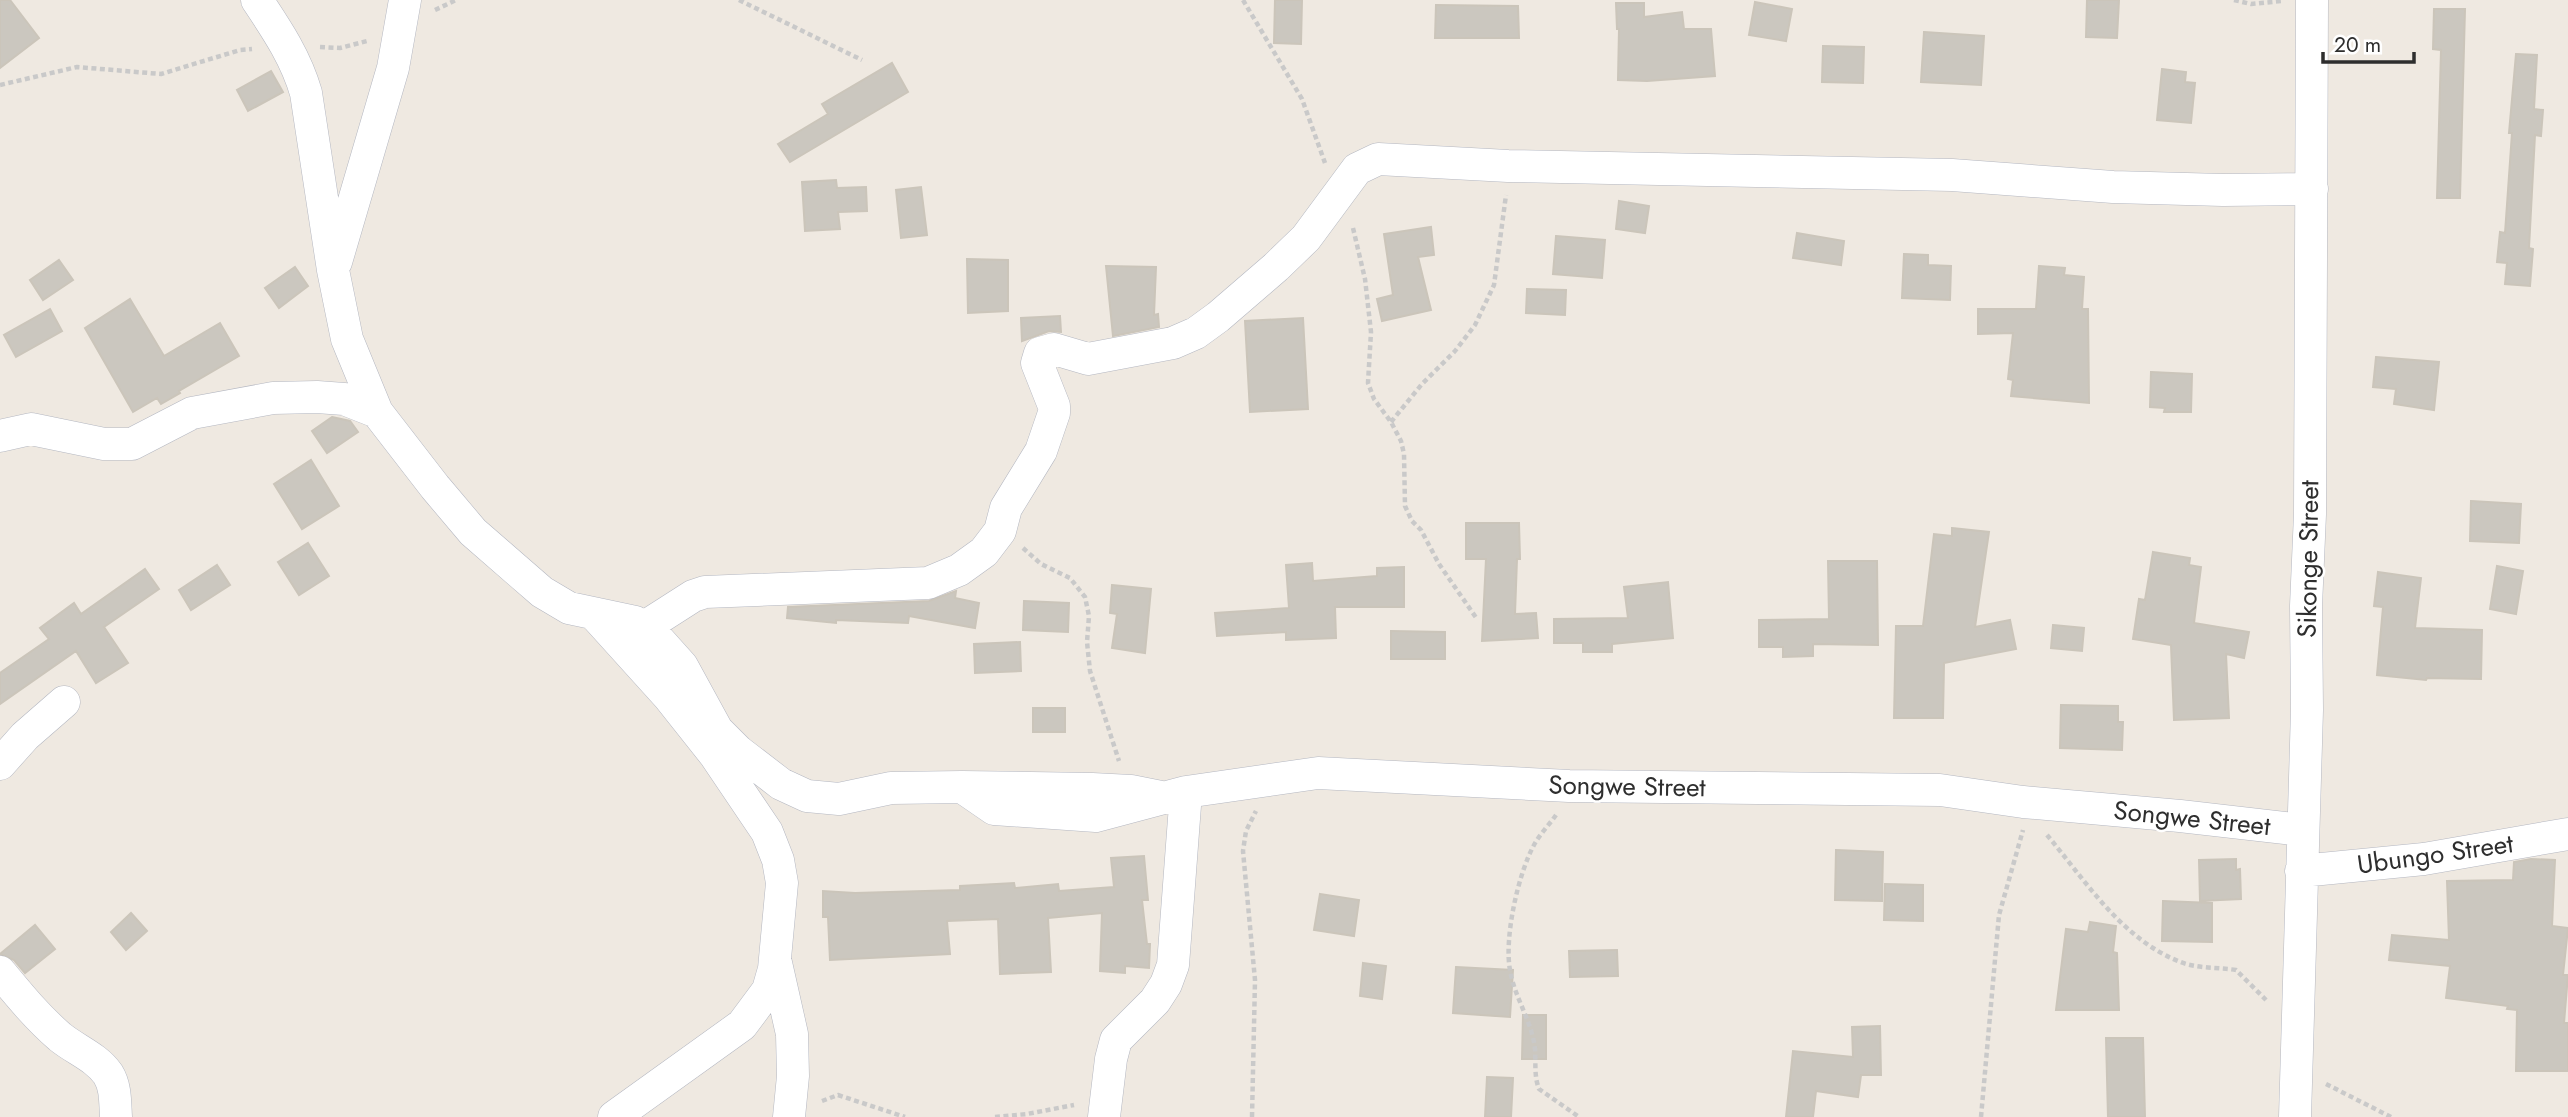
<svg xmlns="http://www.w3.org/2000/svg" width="2568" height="1117" font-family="Jost,sans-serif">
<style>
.building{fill:#cbc7bf;stroke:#cbc5ba;stroke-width:2}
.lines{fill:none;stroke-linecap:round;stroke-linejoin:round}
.street-casing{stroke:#b4b7c1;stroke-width:33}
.path{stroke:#c9c9c9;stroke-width:4.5;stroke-dasharray:5 3.5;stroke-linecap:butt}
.street{stroke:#fff;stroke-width:32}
.labels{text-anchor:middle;stroke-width:5;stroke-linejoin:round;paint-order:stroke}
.street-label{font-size:26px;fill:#2e2e2e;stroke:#fff}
</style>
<rect width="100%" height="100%" fill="#efe9e1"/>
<path class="building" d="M 0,0 L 10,0 L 39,38 L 0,68 Z
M 1275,0 L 1302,0 L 1301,44 L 1274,43 Z
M 2087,0 L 2119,0 L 2117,38 L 2086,37 Z
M 1755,2 L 1792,9 L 1786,41 L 1749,35 Z
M 1616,3 L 1644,3 L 1644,17 L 1682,12 L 1684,29 L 1711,29 L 1715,76 L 1647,81 L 1618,80 L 1619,29 L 1617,29 Z
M 1436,5 L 1518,6 L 1519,38 L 1435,38 Z
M 2434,9 L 2465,9 L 2460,198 L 2437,198 L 2441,50 L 2433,49 Z
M 1924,32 L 1984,36 L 1981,85 L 1921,82 Z
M 1823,46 L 1864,47 L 1863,83 L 1822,82 Z
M 2516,54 L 2537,55 L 2534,109 L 2543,110 L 2541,136 L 2535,135 L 2529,248 L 2533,249 L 2530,286 L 2505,284 L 2507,263 L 2497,262 L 2500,232 L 2505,233 L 2512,133 L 2509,133 Z
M 892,63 L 908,92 L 790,162 L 778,144 L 828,114 L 822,104 Z
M 2162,69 L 2186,72 L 2185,82 L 2195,83 L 2191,123 L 2157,120 Z
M 271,71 L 283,92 L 248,111 L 237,90 Z
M 836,180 L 837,188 L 866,187 L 867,211 L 838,212 L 840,229 L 805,231 L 802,182 Z
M 921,187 L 927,235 L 901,238 L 896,190 Z
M 1619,201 L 1649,206 L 1645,233 L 1616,229 Z
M 1431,227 L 1434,255 L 1418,257 L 1431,310 L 1382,321 L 1377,299 L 1393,295 L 1384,234 Z
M 1797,233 L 1844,241 L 1841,265 L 1793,258 Z
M 1556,236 L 1605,240 L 1602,278 L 1553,274 Z
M 1904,254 L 1928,255 L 1928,265 L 1951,266 L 1950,300 L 1902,298 Z
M 967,259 L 1008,260 L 1008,311 L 968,313 Z
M 59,260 L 73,280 L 43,300 L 30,280 Z
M 1106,266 L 1156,267 L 1154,315 L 1158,314 L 1159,327 L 1113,336 Z
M 2039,266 L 2065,268 L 2064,275 L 2084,277 L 2082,309 L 2088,309 L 2089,403 L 2011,396 L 2013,380 L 2008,379 L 2013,333 L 1978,334 L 1978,309 L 2036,309 Z
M 295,267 L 308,286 L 279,308 L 265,288 Z
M 1527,289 L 1566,290 L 1565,315 L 1526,313 Z
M 130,299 L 164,356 L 220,323 L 239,356 L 179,391 L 180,393 L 161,404 L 157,398 L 133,412 L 85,328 Z
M 50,309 L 62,331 L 16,357 L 4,335 Z
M 1060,316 L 1061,332 L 1049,331 L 1022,341 L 1021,318 Z
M 1303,318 L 1308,409 L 1250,412 L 1245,321 Z
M 2376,357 L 2439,362 L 2434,410 L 2394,404 L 2396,389 L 2373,387 Z
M 2151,372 L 2192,374 L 2191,412 L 2164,412 L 2165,408 L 2150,407 Z
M 332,417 L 350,421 L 358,432 L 327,453 L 312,431 Z
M 311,460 L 339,506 L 302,529 L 274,484 Z
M 2471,501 L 2521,504 L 2519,543 L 2470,541 Z
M 1466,523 L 1519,523 L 1520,559 L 1517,559 L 1515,614 L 1536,613 L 1538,638 L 1482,641 L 1486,559 L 1466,559 Z
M 1952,528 L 1989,532 L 1975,627 L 2010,620 L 2016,649 L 1944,663 L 1943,718 L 1894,718 L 1896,626 L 1923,626 L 1934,534 L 1952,536 Z
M 308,543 L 329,576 L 299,595 L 278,562 Z
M 2153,552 L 2190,558 L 2189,565 L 2201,567 L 2194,623 L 2249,632 L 2244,658 L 2226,654 L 2229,718 L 2174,720 L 2171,645 L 2133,639 L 2139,599 L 2145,600 Z
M 1828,561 L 1877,561 L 1878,645 L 1813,644 L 1813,656 L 1783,657 L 1783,647 L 1759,647 L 1759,620 L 1829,619 Z
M 1312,563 L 1313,581 L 1377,576 L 1377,568 L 1404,567 L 1404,607 L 1335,607 L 1336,638 L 1286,640 L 1286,632 L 1217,636 L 1215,613 L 1289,608 L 1286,565 Z
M 217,565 L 230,585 L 191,610 L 179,590 Z
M 2497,566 L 2523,571 L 2516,614 L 2490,609 Z
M 145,569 L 159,589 L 104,627 L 128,663 L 96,683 L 76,651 L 0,704 L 0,673 L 49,639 L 40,628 L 74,603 L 81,614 Z
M 2378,572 L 2421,578 L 2415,628 L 2482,630 L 2481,679 L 2427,678 L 2426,680 L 2377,675 L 2383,607 L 2374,606 Z
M 1668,582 L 1673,638 L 1612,644 L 1612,652 L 1583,652 L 1583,643 L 1554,643 L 1554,619 L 1628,618 L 1624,587 Z
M 1112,585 L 1151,589 L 1145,653 L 1112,648 L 1117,614 L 1110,613 Z
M 956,591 L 955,598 L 979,603 L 975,628 L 909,616 L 908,623 L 836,620 L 836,623 L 787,618 L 788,607 L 929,601 Z
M 1024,601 L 1069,603 L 1068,632 L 1023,630 Z
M 2053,625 L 2084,628 L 2082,651 L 2051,648 Z
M 1391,631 L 1445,632 L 1445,659 L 1391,659 Z
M 1020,642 L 1021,671 L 975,673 L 974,644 Z
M 2061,705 L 2118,706 L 2118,722 L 2123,722 L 2122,750 L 2060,748 Z
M 1033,708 L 1065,708 L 1065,732 L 1033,732 Z
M 1836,850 L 1883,852 L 1882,901 L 1835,900 Z
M 1144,856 L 1148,900 L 1142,900 L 1147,944 L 1150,944 L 1149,968 L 1125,966 L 1125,973 L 1100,971 L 1102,913 L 1048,918 L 1051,972 L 1000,974 L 998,919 L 947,921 L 950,954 L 830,960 L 828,917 L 823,917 L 823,891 L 855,893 L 960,890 L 960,886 L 1014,883 L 1015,888 L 1058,884 L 1059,891 L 1114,887 L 1111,858 Z
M 2236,859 L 2236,870 L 2240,869 L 2241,899 L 2200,901 L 2199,860 Z
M 2531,859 L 2555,860 L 2552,926 L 2568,928 L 2563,975 L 2568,975 L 2564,1023 L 2568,1023 L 2568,1071 L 2516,1071 L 2517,1010 L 2507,1009 L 2508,1006 L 2446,998 L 2450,966 L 2389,960 L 2392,935 L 2449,940 L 2447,881 L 2513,880 L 2514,862 Z
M 1885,884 L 1923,885 L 1923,921 L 1884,920 Z
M 1320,894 L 1359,900 L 1354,936 L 1314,930 Z
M 2163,901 L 2212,903 L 2212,942 L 2162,941 Z
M 131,913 L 147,931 L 126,950 L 111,932 Z
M 2090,922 L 2116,926 L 2113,952 L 2117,953 L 2119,1010 L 2056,1010 L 2066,929 L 2088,932 Z
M 35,925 L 55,949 L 25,973 L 14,960 L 0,954 Z
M 1617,950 L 1618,976 L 1570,977 L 1569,951 Z
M 1363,963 L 1386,966 L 1382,999 L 1360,996 Z
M 1456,967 L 1513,970 L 1510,1017 L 1453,1013 Z
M 1523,1015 L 1546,1015 L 1546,1059 L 1522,1059 Z
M 1880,1026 L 1881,1075 L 1861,1075 L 1858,1097 L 1816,1091 L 1813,1117 L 1786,1117 L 1793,1051 L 1853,1057 L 1852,1027 Z
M 2106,1038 L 2143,1038 L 2145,1117 L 2108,1117 Z
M 1487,1077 L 1513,1078 L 1511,1117 L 1485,1117 Z"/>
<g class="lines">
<g class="street-casing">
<path id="street" d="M 257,0 C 277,30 296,58 306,93 L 333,270 L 347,339 L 377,412 L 435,487 L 473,532 L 542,592 L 569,608 L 635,622 L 656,637 L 682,666 L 717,730 L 738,751 L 781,784 L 807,796 L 839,799 L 891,788 L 962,787 L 1092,789 L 1131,791 L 1161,797
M 336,262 L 393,68 L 405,0
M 0,436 L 31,429 L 104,444 L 132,444 L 192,413 L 273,398 L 317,397 L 344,399 L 377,412
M 594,614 L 669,697 L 715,755 L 767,832 L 778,860 L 782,883 L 774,969 L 768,990 L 742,1025 L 614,1117
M 643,628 L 693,596 L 705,592 L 928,583 L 959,570 L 984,552 L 1000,531 L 1006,508 L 1041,451 L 1054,413 L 1054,406 L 1037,363 L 1040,353 L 1054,349 L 1088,359 L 1173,343 L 1196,333 L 1218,317 L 1276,267 L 1306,238 L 1357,169 L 1378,159 L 1508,166 L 1952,175 L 2113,187 L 2223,190 L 2312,189
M 0,764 L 25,736 L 64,702
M 962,787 L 994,809 L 1096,816 L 1186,792 L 1318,773 L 1569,786 L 1940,790 L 2023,802 L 2180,816 L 2302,830
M 2301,871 L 2424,859 L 2568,834
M 776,963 L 792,1034 L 793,1076 L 789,1117
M 0,972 C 19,995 37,1017 60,1037 C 76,1050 96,1057 108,1074 C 116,1087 115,1102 116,1117
M 1104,1117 L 1111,1059 L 1116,1040 L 1155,1001 L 1166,984 L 1173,965 L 1186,792
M 2295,1117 L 2307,710 L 2306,606 L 2310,514 L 2312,0"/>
</g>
<path class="path" d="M 739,0 L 862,60
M 1243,0 L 1302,99 L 1325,163
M 2234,0 L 2251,4 L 2282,1
M 435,10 L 456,0
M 320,47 L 340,48 L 367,41
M 0,85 L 77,67 L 161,74 L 240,50 L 252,49
M 1353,228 L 1365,279 L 1371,332 L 1368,383 L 1374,399 L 1391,422 L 1401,441 L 1404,454 L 1405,506 L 1412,521 L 1421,530 L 1439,564 L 1477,619
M 1391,422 L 1422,384 L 1455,351 L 1475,325 L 1494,285 L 1506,195
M 1023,548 L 1041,564 L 1070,578 L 1085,597 L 1089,616 L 1087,642 L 1090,671 L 1119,761
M 1556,815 C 1549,825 1540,834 1534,845 C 1518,874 1504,938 1510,970 C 1514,995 1529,1017 1534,1042 C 1537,1057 1533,1074 1539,1089 L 1579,1117
M 2047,835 C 2085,880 2121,938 2178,961 C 2196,969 2216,967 2236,970 L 2266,1000
M 2326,1084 L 2391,1117
M 822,1101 L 838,1095 L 905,1117
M 995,1117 L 1027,1114 L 1074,1105
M 1252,1117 L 1255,980 L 1243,851 L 1246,831 L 1256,811
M 1981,1117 L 1999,915 L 2023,830"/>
<use href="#street" class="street"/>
</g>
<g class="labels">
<g class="street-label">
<text transform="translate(2308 559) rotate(-89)" y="9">Sikonge Street</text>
<text transform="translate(1627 786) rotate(1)" y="9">Songwe Street</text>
<text transform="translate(2192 818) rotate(6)" y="9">Songwe Street</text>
<text transform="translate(2435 854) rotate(-8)" y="9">Ubungo Street</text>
</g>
</g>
<path d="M2323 52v10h91v-10" fill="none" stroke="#2e2e2e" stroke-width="3.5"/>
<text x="2334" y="52" font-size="21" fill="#2e2e2e" stroke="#ffffff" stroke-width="5" paint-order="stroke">20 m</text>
</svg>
